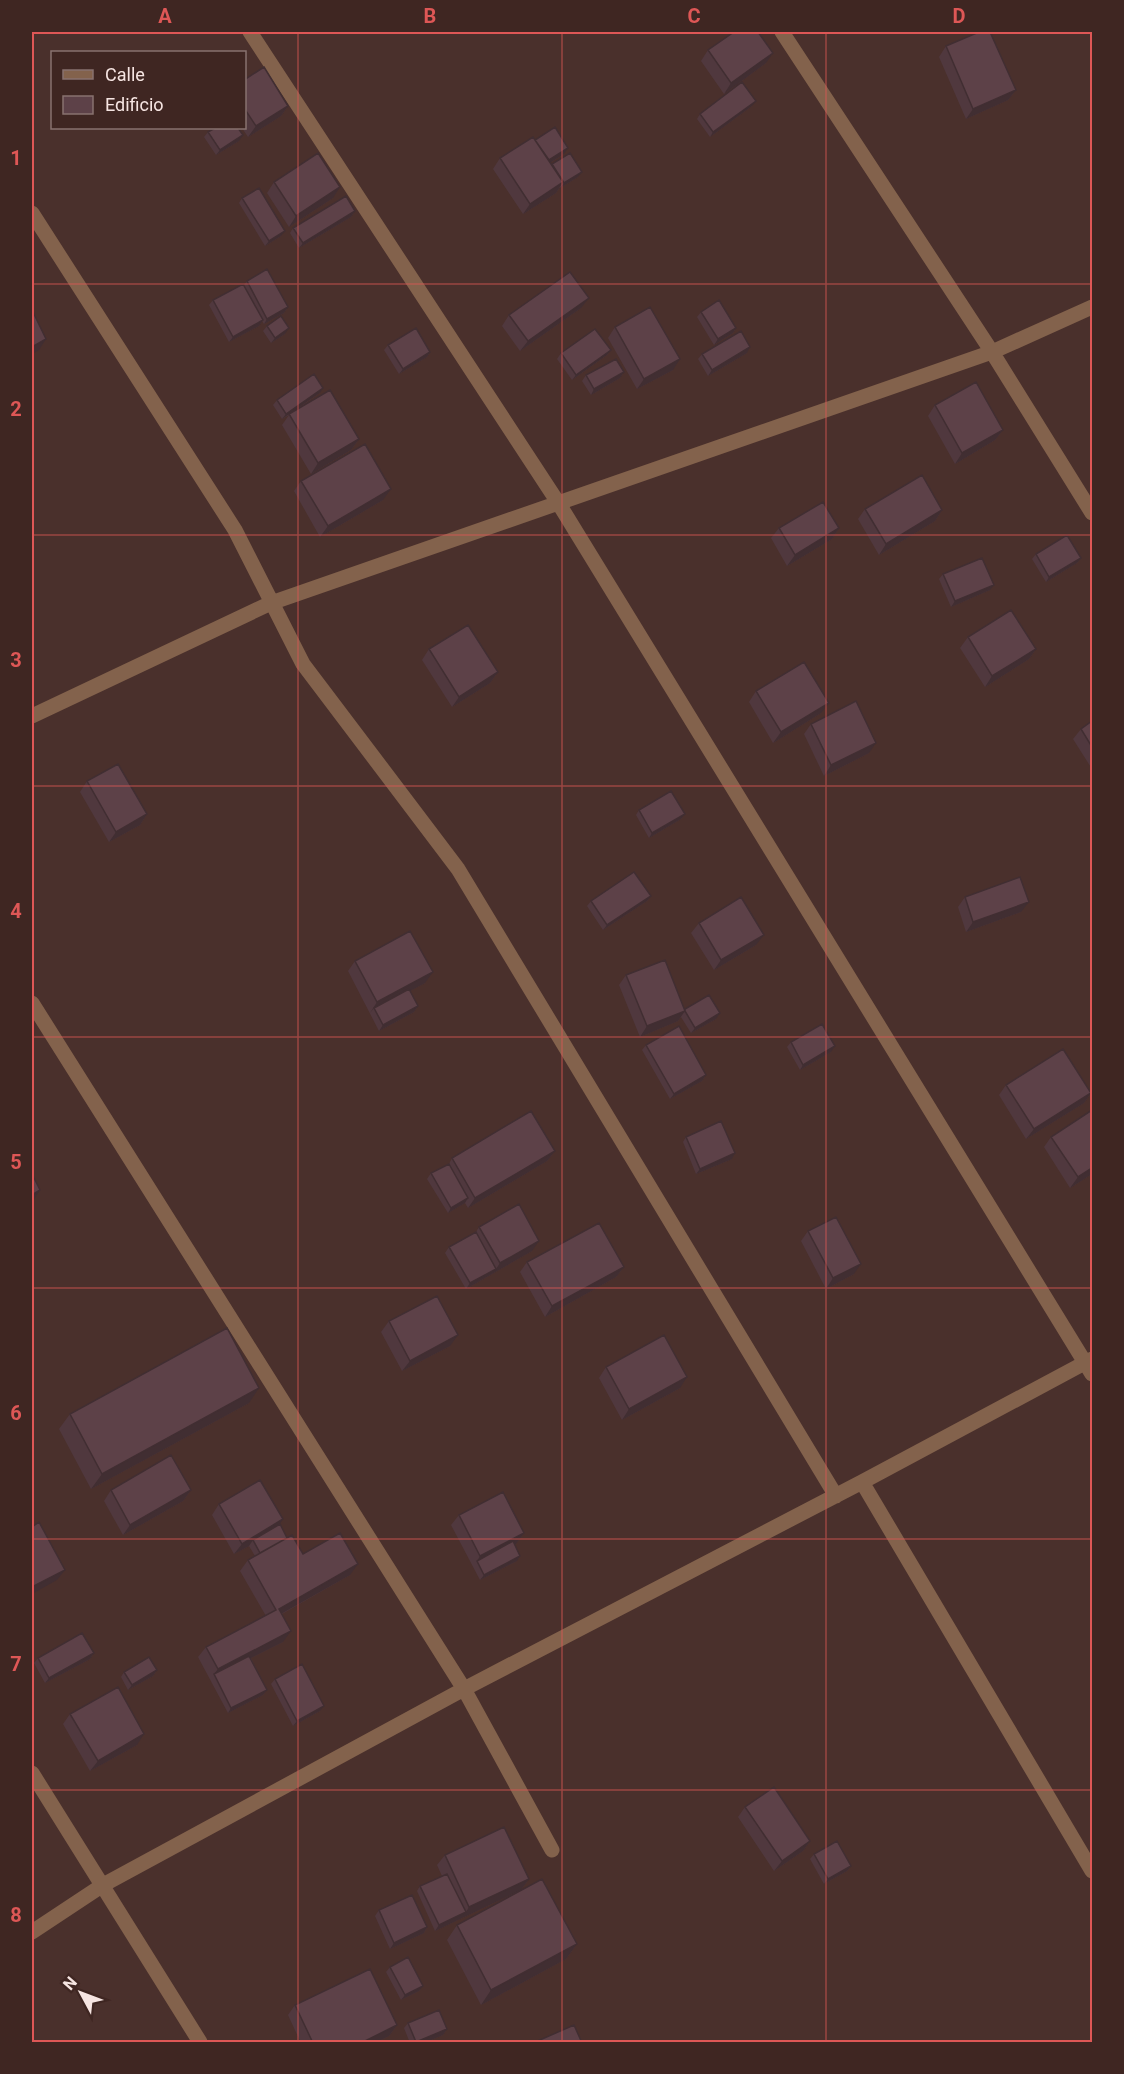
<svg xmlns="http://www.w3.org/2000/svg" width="1124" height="2074" font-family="Roboto,sans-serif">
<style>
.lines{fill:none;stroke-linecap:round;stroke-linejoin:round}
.minor{stroke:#83624c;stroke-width:15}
.wall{fill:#50383e}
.shaded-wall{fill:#412e32}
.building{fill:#5d4148;stroke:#412e32;stroke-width:1.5}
.grid{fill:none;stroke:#de5756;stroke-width:1.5;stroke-opacity:0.55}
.neatline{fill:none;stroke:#de5756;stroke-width:2}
.grid-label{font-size:20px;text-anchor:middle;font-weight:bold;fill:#de5756}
</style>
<rect width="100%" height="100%" fill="#4a302c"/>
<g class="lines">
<path class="minor" d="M 250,32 L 559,504 L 1092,1374
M 782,32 L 992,352 L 1092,513
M 32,213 L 235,530 L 303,664 L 458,869 L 836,1496
M 32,716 L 271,603 L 992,352 L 1092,307
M 32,1003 L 464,1689 L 552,1850
M 862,1482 L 1092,1871
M 32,1773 L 200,2042
M 32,1932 L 103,1885 L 464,1689 L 862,1482 L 1092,1359"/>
</g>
<path class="wall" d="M 946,46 L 1016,90 L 1008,100 L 966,119 L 939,57 Z
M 708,50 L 766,63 L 724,94 L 701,61 Z
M 244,80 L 288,106 L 281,116 L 248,137 L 242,128 L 244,128 Z
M 752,106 L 710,137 L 697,119 L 700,114 Z
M 208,132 L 239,141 L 216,155 L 204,137 Z
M 535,140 L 564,154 L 550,163 L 552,165 L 578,177 L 560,188 L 560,187 L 556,193 L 523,214 L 493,169 L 500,158 Z
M 274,182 L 333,198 L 289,227 L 267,193 Z
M 242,198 L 281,236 L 265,246 L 239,203 Z
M 355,211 L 351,217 L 299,248 L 290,233 L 293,228 Z
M 247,281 L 288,307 L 284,313 L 264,324 L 262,321 L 259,326 L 229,342 L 209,305 L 213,300 L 244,285 Z
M 581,308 L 520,351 L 502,326 L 509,315 Z
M 701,312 L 736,328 L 733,333 L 714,345 L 697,317 Z
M 267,326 L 285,334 L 271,343 L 263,331 Z
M 615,327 L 673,370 L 637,389 L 608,338 Z
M 388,345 L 430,352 L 427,357 L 399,374 L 384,350 Z
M 611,350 L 607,355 L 572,380 L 557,359 L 561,353 Z
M 747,353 L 708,376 L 698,359 L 702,354 Z
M 624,372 L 620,378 L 591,395 L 582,381 L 586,375 Z
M 320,393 L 293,412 L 359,439 L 351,450 L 311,474 L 282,425 L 289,415 L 282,419 L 273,405 L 277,400 Z
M 935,405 L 1003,430 L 995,440 L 955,464 L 928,416 Z
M 301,481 L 383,500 L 320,537 L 294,491 Z
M 865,509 L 942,510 L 935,521 L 879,555 L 858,519 Z
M 779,528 L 839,528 L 832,539 L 787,566 L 771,538 Z
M 1036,554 L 1081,558 L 1077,563 L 1046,582 L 1032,559 Z
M 943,574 L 990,590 L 951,607 L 939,579 Z
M 968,637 L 1036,649 L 1029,659 L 985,687 L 960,648 Z
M 429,649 L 498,672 L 490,683 L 452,707 L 422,660 Z
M 756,691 L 821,713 L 773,743 L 749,702 Z
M 1092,721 L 1092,769 L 1073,739 L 1081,729 Z
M 811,724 L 869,753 L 824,776 L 804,734 Z
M 87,781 L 147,814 L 140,825 L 109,842 L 80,792 Z
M 639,810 L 685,814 L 681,819 L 649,838 L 636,815 Z
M 651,896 L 647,901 L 603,930 L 587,906 L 591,901 Z
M 965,897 L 1021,912 L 966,932 L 958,907 Z
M 699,923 L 756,945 L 714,970 L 691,933 Z
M 355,961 L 425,983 L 410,991 L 418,1006 L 414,1012 L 379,1031 L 348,971 Z
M 626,975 L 685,1009 L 716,1019 L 691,1033 L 681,1017 L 678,1021 L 640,1037 L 619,985 Z
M 791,1042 L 831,1052 L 800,1070 L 787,1047 Z
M 646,1045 L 706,1075 L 702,1081 L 670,1099 L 642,1050 Z
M 1006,1085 L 1091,1093 L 1084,1103 L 1026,1139 L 999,1095 Z
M 686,1137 L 732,1159 L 696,1174 L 683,1142 Z
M 1051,1137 L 1092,1174 L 1070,1188 L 1044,1147 Z
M 555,1151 L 547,1161 L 468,1208 L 465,1203 L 448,1213 L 427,1179 L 431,1173 L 449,1164 L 452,1158 Z
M 479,1227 L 532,1251 L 466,1289 L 445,1253 L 449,1247 L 476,1232 Z
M 808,1231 L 854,1274 L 826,1289 L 801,1241 Z
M 527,1262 L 624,1267 L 616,1277 L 545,1317 L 520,1272 Z
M 389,1321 L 450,1346 L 402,1371 L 381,1332 Z
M 606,1367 L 680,1388 L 622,1420 L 599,1378 Z
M 249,1403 L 91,1489 L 59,1429 L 70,1414 Z
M 111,1490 L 191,1490 L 183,1501 L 123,1535 L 104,1501 Z
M 219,1504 L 279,1524 L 287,1538 L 303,1554 L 350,1575 L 282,1614 L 283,1642 L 251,1658 L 267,1690 L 263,1695 L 228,1713 L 198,1657 L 206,1647 L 266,1616 L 240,1571 L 248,1560 L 255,1556 L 249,1546 L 234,1554 L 212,1515 Z
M 459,1515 L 524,1533 L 515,1545 L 517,1561 L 480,1580 L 451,1525 Z
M 94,1653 L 90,1659 L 45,1683 L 34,1663 L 38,1658 Z
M 157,1670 L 153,1676 L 128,1690 L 121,1677 L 124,1672 Z
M 275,1679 L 320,1711 L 293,1726 L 271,1684 Z
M 70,1714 L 137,1745 L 90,1771 L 63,1724 Z
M 745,1807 L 810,1841 L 803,1851 L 774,1871 L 738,1817 Z
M 814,1854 L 851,1866 L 847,1871 L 824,1884 L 810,1859 Z
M 445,1855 L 529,1879 L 521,1890 L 435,1931 L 417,1891 L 420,1886 L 442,1876 L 437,1865 Z
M 379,1910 L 427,1927 L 424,1933 L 390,1949 L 375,1916 Z
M 457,1925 L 577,1944 L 566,1959 L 481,2005 L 447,1940 Z
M 390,1967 L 423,1986 L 419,1991 L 401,2000 L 386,1972 Z
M 295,2005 L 397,2025 L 389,2036 L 375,2043 L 301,2043 L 288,2015 Z
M 408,2023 L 447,2029 L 443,2035 L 424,2043 L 410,2043 L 404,2028 Z"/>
<path class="shaded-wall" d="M 773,53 L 766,63 L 724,94 L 731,83 Z
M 1016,90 L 1008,100 L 966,119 L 973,109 Z
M 756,101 L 752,106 L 710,137 L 713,132 Z
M 288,106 L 281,116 L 248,137 L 256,126 Z
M 243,135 L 239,141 L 216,155 L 220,150 Z
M 568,148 L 564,154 L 545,166 L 549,160 Z
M 582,172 L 578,177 L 560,188 L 564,183 Z
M 563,182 L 556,193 L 523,214 L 530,204 Z
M 340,187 L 333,198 L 289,227 L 296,216 Z
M 355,211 L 351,217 L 299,248 L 303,243 Z
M 285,231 L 281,236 L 265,246 L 269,241 Z
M 589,298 L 581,308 L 520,351 L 528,341 Z
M 288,307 L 284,313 L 264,324 L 267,319 Z
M 263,320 L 259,326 L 229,342 L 233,337 Z
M 289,328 L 285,334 L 271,343 L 275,338 Z
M 736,328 L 733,333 L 714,345 L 718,339 Z
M 46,339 L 39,350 L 32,354 L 32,347 Z
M 750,347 L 747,353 L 708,376 L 712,370 Z
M 611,350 L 607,355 L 572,380 L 576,375 Z
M 430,352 L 427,357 L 399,374 L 403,369 Z
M 680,359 L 673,370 L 637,389 L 644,379 Z
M 624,372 L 620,378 L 591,395 L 594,389 Z
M 323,388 L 320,393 L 282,419 L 286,414 Z
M 1003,430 L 995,440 L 955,464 L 962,453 Z
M 359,439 L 351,450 L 311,474 L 318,463 Z
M 391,489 L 383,500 L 320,537 L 328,526 Z
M 942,510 L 935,521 L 879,555 L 886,544 Z
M 839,528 L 832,539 L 787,566 L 795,555 Z
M 1081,558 L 1077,563 L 1046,582 L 1049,577 Z
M 994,585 L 990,590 L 951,607 L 955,601 Z
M 1036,649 L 1029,659 L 985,687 L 992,676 Z
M 498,672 L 490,683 L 452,707 L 459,697 Z
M 829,703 L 821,713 L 773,743 L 781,732 Z
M 876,743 L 869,753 L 824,776 L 831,765 Z
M 147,814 L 140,825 L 109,842 L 116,832 Z
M 685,814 L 681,819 L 649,838 L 652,833 Z
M 651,896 L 647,901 L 603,930 L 607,925 Z
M 1029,902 L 1021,912 L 966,932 L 973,922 Z
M 764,935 L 756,945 L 714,970 L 721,960 Z
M 433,972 L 425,983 L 375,1010 L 374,1008 L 370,1013 L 377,1002 Z
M 418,1006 L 414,1012 L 379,1031 L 383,1025 Z
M 685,1011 L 678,1021 L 640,1037 L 647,1026 Z
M 720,1013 L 716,1019 L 691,1033 L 695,1028 Z
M 835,1046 L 831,1052 L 800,1070 L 803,1065 Z
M 706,1075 L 702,1081 L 670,1099 L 674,1094 Z
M 1091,1093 L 1084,1103 L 1026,1139 L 1034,1129 Z
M 555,1151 L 547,1161 L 468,1208 L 475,1198 Z
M 735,1153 L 732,1159 L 696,1174 L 700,1169 Z
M 1092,1168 L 1092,1174 L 1070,1188 L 1078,1177 Z
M 40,1190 L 33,1201 L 32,1201 L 32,1195 Z
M 468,1198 L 465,1203 L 448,1213 L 451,1208 Z
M 539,1241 L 532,1251 L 466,1289 L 470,1283 L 496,1269 L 500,1263 Z
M 861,1264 L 854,1274 L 826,1289 L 833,1278 Z
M 624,1267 L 616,1277 L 545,1317 L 552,1306 Z
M 458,1335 L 450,1346 L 402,1371 L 410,1361 Z
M 687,1377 L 680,1388 L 622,1420 L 629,1409 Z
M 259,1388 L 249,1403 L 91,1489 L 102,1474 Z
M 191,1490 L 183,1501 L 123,1535 L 130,1525 Z
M 283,1519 L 276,1530 L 253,1540 L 249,1546 L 234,1554 L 242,1544 Z
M 524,1533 L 516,1544 L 478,1564 L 477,1561 L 480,1556 Z
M 520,1556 L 517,1561 L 480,1580 L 484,1575 Z
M 358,1564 L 350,1575 L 272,1619 L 279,1609 Z
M 65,1570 L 57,1580 L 32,1594 L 32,1587 Z
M 291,1631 L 283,1642 L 215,1676 L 214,1674 L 218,1669 Z
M 94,1653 L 90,1659 L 45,1683 L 49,1678 Z
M 157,1670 L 153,1676 L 128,1690 L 132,1685 Z
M 267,1690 L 263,1695 L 228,1713 L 231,1708 Z
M 324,1706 L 320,1711 L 293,1726 L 297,1721 Z
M 144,1734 L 137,1745 L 90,1771 L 98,1761 Z
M 810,1841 L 803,1851 L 774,1871 L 782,1861 Z
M 851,1866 L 847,1871 L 824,1884 L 828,1879 Z
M 529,1879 L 521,1890 L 435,1931 L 439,1925 L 466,1912 L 469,1907 Z
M 427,1927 L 424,1933 L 390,1949 L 394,1943 Z
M 577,1944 L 566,1959 L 481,2005 L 491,1990 Z
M 423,1986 L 419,1991 L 401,2000 L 405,1995 Z
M 397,2025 L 389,2036 L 375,2043 L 361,2043 Z
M 447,2029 L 443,2035 L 424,2043 L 415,2043 Z"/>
<path class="building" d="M 734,32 L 758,32 L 773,53 L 731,83 L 708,50 Z
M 979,32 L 990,32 L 1016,90 L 973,109 L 946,46 Z
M 264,67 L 288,106 L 256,126 L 244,108 L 244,80 Z
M 742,82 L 756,101 L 713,132 L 700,114 Z
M 555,127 L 568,148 L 549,160 L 535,140 Z
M 215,128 L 238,128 L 243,135 L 220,150 L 208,132 Z
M 533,137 L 563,182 L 530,204 L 500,158 Z
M 318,153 L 340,187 L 296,216 L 274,182 Z
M 570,153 L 582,172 L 564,183 L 552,164 Z
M 259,188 L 285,231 L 269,241 L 242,198 Z
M 346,196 L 355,211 L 303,243 L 293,228 Z
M 267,269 L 288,307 L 267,319 L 247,281 Z
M 570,272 L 589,298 L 528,341 L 509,315 Z
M 243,284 L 263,320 L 233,337 L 213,300 Z
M 719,300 L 736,328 L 718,339 L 701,312 Z
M 650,307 L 680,359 L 644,379 L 615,327 Z
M 32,310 L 46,339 L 32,347 Z
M 281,316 L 289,328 L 275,338 L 267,326 Z
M 416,328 L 430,352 L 403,369 L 388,345 Z
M 595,329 L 611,350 L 576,375 L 561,353 Z
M 741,331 L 750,347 L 712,370 L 702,354 Z
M 616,359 L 624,372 L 594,389 L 586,375 Z
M 314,374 L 323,388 L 286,414 L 277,400 Z
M 976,382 L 1003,430 L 962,453 L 935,405 Z
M 330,390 L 359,439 L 318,463 L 289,414 Z
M 365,444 L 391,489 L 328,526 L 301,481 Z
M 922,475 L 942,510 L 886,544 L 865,509 Z
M 823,502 L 839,528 L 795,555 L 779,528 Z
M 1067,535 L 1081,558 L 1049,577 L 1036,554 Z
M 982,558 L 994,585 L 955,601 L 943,574 Z
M 1011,610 L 1036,649 L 992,676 L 968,637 Z
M 468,625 L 498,672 L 459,697 L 429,649 Z
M 804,662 L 829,703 L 781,732 L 756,691 Z
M 856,701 L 876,743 L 831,765 L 811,724 Z
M 1092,721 L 1092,747 L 1081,729 Z
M 118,764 L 147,814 L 116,832 L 87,781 Z
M 671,791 L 685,814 L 652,833 L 639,810 Z
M 634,872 L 651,896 L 607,925 L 591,901 Z
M 1020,877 L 1029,902 L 973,922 L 965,897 Z
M 741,897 L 764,935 L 721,960 L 699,923 Z
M 410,931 L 433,972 L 377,1002 L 355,961 Z
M 665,960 L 685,1011 L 647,1026 L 626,975 Z
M 409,989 L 418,1006 L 383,1025 L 374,1008 Z
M 709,995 L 720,1013 L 695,1028 L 685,1011 L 685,1009 Z
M 822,1024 L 835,1046 L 803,1065 L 791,1042 Z
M 679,1026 L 706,1075 L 674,1094 L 646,1045 Z
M 1063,1049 L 1091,1093 L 1034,1129 L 1006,1085 Z
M 1092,1110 L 1092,1168 L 1078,1177 L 1051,1137 Z
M 531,1111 L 555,1151 L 475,1198 L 452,1158 Z
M 721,1121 L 735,1153 L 700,1169 L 686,1137 Z
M 449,1164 L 468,1198 L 451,1208 L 431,1173 Z
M 32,1174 L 40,1190 L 32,1195 Z
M 519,1204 L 539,1241 L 500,1263 L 479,1227 Z
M 836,1217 L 861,1264 L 833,1278 L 808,1231 Z
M 599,1223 L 624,1267 L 552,1306 L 527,1262 Z
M 476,1232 L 496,1269 L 470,1283 L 449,1247 Z
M 437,1296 L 458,1335 L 410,1361 L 389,1321 Z
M 227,1328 L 259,1388 L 102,1474 L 70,1414 Z
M 664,1335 L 687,1377 L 629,1409 L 606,1367 Z
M 171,1455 L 191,1490 L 130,1525 L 111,1490 Z
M 260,1480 L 283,1519 L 242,1544 L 219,1504 Z
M 503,1492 L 524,1533 L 480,1556 L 459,1515 Z
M 39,1522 L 65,1570 L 32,1587 L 32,1527 Z
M 280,1524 L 287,1538 L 260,1553 L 253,1540 Z
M 340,1533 L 358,1564 L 279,1609 L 291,1631 L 218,1669 L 206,1647 L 276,1610 L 248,1560 L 292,1535 L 303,1554 Z
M 513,1541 L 520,1556 L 484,1575 L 477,1561 Z
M 82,1633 L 94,1653 L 49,1678 L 38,1658 Z
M 249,1656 L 267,1690 L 231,1708 L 214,1674 Z
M 149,1657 L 157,1670 L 132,1685 L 124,1672 Z
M 302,1664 L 324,1706 L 297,1721 L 275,1679 Z
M 118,1687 L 144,1734 L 98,1761 L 70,1714 Z
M 774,1787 L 810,1841 L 782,1861 L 745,1807 Z
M 504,1827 L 529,1879 L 469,1907 L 445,1855 Z
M 837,1841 L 851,1866 L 828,1879 L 814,1854 Z
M 447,1874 L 466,1912 L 439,1925 L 420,1886 Z
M 542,1879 L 577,1944 L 491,1990 L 457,1925 Z
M 412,1895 L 427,1927 L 394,1943 L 379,1910 Z
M 408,1957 L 423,1986 L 405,1995 L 390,1967 Z
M 370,1969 L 397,2025 L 361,2043 L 313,2043 L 295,2005 Z
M 439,2010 L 447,2029 L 416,2042 L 408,2023 Z
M 574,2025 L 582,2043 L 533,2043 Z"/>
<path class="grid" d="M 298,32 L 298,2042M 562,32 L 562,2042M 826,32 L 826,2042M 32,284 L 1092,284M 32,535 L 1092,535M 32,786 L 1092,786M 32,1037 L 1092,1037M 32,1288 L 1092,1288M 32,1539 L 1092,1539M 32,1790 L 1092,1790"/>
<rect width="1124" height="2074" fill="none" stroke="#3f2622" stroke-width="66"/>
<rect x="51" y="51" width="195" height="78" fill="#3f2622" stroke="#88726f" stroke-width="1.5"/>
<rect x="63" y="70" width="30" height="9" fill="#83624c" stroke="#88726f" stroke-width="1.5"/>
<text x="105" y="81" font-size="18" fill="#f6e5e2">Calle</text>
<rect x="63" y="96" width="30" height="18" fill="#5d4148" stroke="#88726f" stroke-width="1.5"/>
<text x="105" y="111" font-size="18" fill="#f6e5e2">Edificio</text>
<g transform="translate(81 1993) rotate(311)" stroke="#3f2622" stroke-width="4.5" paint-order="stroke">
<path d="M0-4.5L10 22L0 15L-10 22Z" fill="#f6e5e2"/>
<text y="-9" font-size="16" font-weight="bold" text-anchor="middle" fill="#f6e5e2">N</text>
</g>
<rect x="33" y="33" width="1058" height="2008" class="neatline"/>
<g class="grid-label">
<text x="165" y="23">A</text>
<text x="430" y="23">B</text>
<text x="694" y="23">C</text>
<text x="959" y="23">D</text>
<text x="16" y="165">1</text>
<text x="16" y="416">2</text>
<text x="16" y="667">3</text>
<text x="16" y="918">4</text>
<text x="16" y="1169">5</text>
<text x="16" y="1420">6</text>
<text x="16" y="1671">7</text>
<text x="16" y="1922">8</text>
</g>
</svg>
